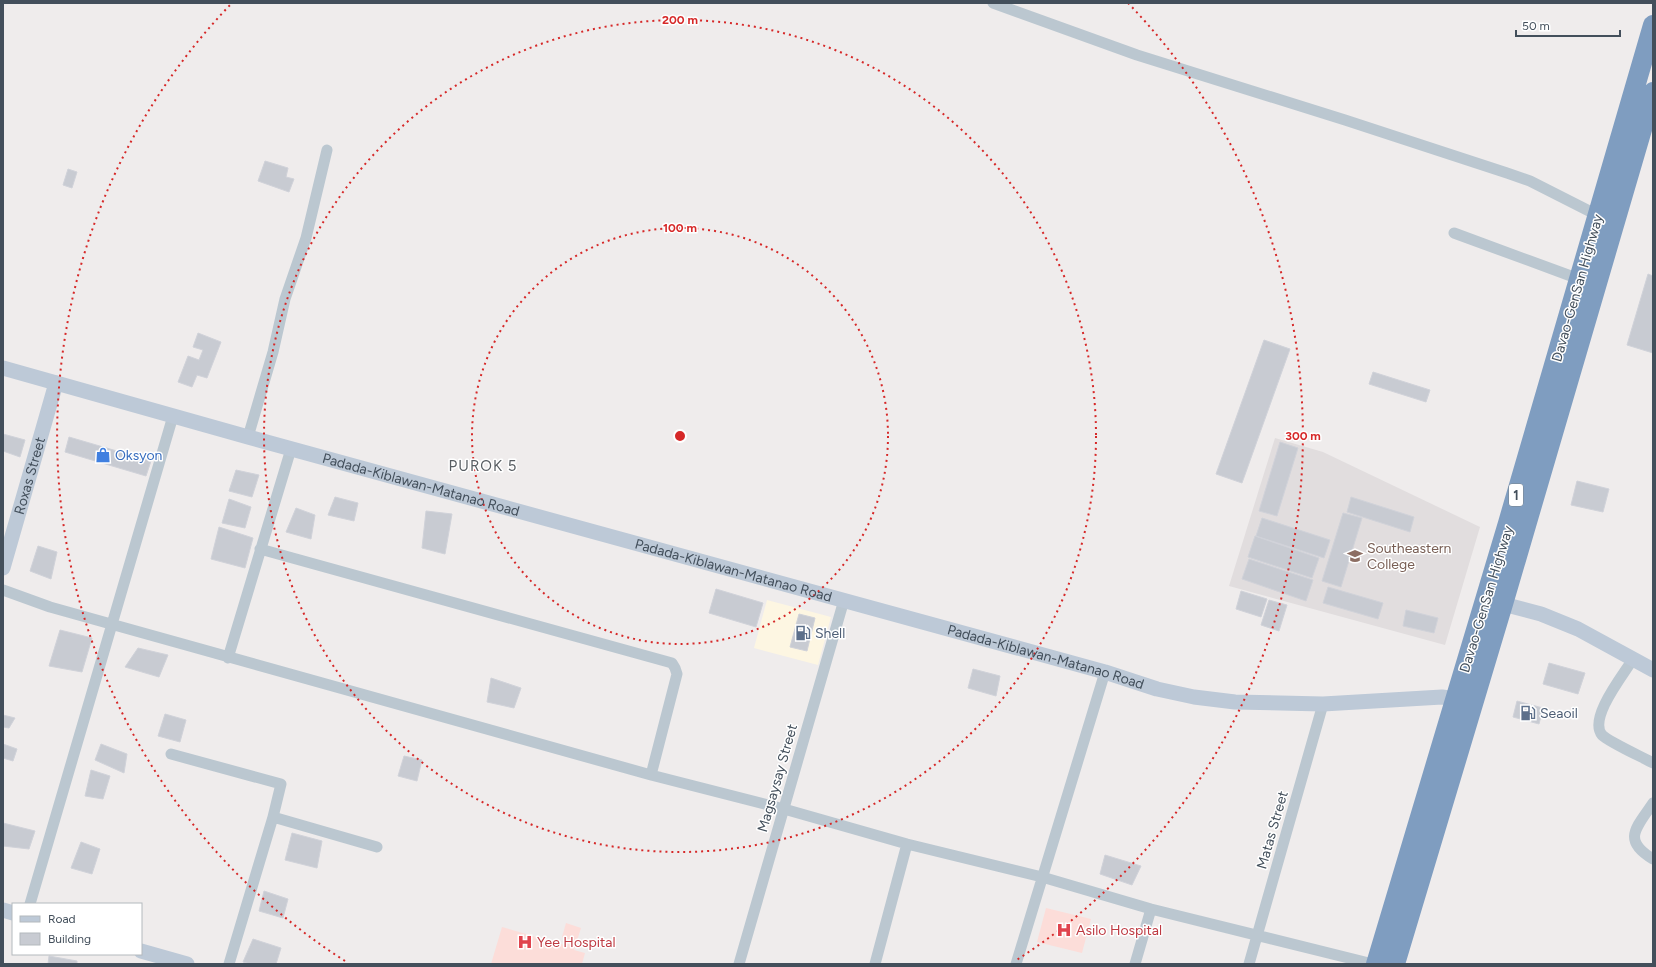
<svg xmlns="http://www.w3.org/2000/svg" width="1656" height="967" font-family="Figtree,sans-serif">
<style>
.commercial{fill:#fdf6e2}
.education{fill:#e1ddde}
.medical{fill:#fcddd9}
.building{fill:#c8cbd2;stroke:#d0d2d9}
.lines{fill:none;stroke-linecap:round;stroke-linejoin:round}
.street{stroke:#bbc7d0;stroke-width:11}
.secondary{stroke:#bdc9d7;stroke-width:15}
.highway{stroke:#7f9dc0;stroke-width:20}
.ring{fill:none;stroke:#d62828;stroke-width:2;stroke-dasharray:2 4}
.labels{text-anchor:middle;stroke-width:3;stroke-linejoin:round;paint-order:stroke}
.shield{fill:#fff;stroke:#7b848c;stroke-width:1}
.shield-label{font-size:13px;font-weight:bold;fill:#434f5b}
.street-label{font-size:14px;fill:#434f5b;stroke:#fff}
.shop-label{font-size:14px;fill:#366cbe;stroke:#fff;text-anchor:start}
.education-label{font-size:14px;fill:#785e54;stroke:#fff;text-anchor:start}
.service-label{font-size:14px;fill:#4e5e75;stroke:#fff;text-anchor:start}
.health-label{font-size:14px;fill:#be3a42;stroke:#fff;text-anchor:start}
.neighbourhood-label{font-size:15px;letter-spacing:1px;fill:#585d62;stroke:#fff}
.centre{fill:#d62828;stroke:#fff;stroke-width:2}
.ring-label{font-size:12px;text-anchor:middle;font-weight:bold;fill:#d62828;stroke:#fff;stroke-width:3;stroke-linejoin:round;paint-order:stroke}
</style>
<rect width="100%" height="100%" fill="#efecec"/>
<path class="commercial" d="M 767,600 L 831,617 L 818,665 L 754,648 Z"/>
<path class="education" d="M 1275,438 L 1323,452 L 1480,527 L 1445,645 L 1229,586 Z"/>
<path class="medical" d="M 1046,908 L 1091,919 L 1082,953 L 1037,942 Z
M 566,923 L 581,928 L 574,950 L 585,953 L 582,964 L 491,964 L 502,927 L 564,945 L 566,938 L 562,937 Z"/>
<path class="building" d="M 265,161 L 288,168 L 286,177 L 294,179 L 289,192 L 258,181 Z
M 68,169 L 77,172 L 72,188 L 63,185 Z
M 1648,274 L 1653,276 L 1653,353 L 1627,345 Z
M 198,333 L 221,342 L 207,378 L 197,375 L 192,387 L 178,382 L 188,356 L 199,360 L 203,350 L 193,347 Z
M 1264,340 L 1290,349 L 1242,483 L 1216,474 Z
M 1373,372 L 1430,390 L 1426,402 L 1369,384 Z
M 3,434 L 25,440 L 20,457 L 3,451 Z
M 69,437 L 151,461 L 146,476 L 65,452 Z
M 1280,442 L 1298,448 L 1277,516 L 1259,511 Z
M 236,470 L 259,475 L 252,497 L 229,491 Z
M 1577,481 L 1609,489 L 1603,512 L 1571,505 Z
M 335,497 L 358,503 L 354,521 L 328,515 Z
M 1351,497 L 1414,517 L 1410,532 L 1347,512 Z
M 229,499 L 251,507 L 245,528 L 222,523 Z
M 296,508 L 315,515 L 311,539 L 286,532 Z
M 426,511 L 452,514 L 445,554 L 422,548 Z
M 1343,513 L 1362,518 L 1341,587 L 1322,581 Z
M 1262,518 L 1330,540 L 1324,558 L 1256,536 Z
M 219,527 L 253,538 L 245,568 L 211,559 Z
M 1255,536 L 1319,558 L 1312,578 L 1248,557 Z
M 38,546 L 57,552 L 51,579 L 30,571 Z
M 1249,559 L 1313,580 L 1306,601 L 1242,579 Z
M 1328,587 L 1383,603 L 1378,619 L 1323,603 Z
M 716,589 L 763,603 L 756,627 L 709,613 Z
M 1241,591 L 1267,599 L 1261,617 L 1236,609 Z
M 1269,600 L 1287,605 L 1279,631 L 1261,625 Z
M 1406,610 L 1438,618 L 1434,633 L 1403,626 Z
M 799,614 L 815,618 L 807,651 L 790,647 Z
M 60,630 L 92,638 L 82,672 L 49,666 Z
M 138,648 L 168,655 L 159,677 L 125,667 Z
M 1549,663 L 1585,673 L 1578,694 L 1543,684 Z
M 973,669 L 1000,676 L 996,696 L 968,688 Z
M 491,678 L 521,688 L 514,708 L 487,702 Z
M 1517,701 L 1543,708 L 1539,724 L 1513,717 Z
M 165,714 L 186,720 L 180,742 L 158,736 Z
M 3,715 L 15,718 L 9,728 L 3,727 Z
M 3,744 L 17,749 L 13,761 L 3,758 Z
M 101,744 L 127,754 L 124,773 L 95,760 Z
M 404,756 L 422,760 L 417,781 L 398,776 Z
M 91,770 L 110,776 L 103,799 L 85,796 Z
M 3,823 L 35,831 L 29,849 L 3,846 Z
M 292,833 L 322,841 L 317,868 L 285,860 Z
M 81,842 L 100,849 L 92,874 L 71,868 Z
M 1105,855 L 1141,866 L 1132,885 L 1100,874 Z
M 264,891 L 288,899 L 283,918 L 259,911 Z
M 253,939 L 281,948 L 276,964 L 250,964 L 243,962 Z
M 49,956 L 77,961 L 77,964 L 48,964 Z"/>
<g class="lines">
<path class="street" d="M 993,3 L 1137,55 L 1345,120 L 1507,173 L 1530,181 L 1601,217
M 1454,233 L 1579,279
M 248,437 L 273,352 L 285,299 L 306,238 L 327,150
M 260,549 L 672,663 L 675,668 L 677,674 L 651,775
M 3,590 L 50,607 L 651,775 L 784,809 L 907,844 L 1042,877 L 1151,909 L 1373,964
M 228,658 L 291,449
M 1633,659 C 1624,674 1588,718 1602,735 C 1609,742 1642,757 1653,763
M 171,754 L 281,784 L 273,817
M 1653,803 C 1637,827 1621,840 1653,859
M 30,904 L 173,416
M 229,964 L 273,817 L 377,847
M 739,964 L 844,600
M 875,964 L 907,844
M 1016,964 L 1105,672
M 1135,964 L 1151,909
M 1249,964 L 1323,704"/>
<g class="secondary">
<path id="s1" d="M 3,368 L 248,437 L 1105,672 L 1157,689 L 1194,697 L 1235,702 L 1323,704 L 1442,697 L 1464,700"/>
<path id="s2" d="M 3,568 L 56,383"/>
<path d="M 1503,604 L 1541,614 L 1578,629 L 1653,670"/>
<path d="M 3,910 L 13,913"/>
<path d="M 141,951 L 187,964"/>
</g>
<path class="highway" d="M 1376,964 L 1508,523 L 1653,25
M 1395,964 L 1503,604 L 1653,92"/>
</g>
<g class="ring">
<circle cx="680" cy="436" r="208"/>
<circle cx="680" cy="436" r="416"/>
<path d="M345 961A623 623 0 0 1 232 3M1128 3A623 623 0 0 1 1015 961"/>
</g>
<defs>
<g id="shop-bare" transform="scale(1.2)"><path d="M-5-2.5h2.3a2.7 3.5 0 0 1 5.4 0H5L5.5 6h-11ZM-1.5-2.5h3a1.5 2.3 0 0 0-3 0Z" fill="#3f7fe0" stroke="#fff" stroke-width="2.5" paint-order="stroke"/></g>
<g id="university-bare" transform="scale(1.2)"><path d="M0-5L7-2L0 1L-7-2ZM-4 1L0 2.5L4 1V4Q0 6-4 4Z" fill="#8d6e63" stroke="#fff" stroke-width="2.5" paint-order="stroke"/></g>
<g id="fuel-bare" transform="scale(1.2)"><path d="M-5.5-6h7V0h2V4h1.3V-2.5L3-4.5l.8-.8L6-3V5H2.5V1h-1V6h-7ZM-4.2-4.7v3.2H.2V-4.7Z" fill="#5c6f8a" stroke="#fff" stroke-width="2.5" paint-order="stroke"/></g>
<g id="hospital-bare" transform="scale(1.2)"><path d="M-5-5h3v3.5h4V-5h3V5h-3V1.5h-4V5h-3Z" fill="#e0444e" stroke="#fff" stroke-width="2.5" paint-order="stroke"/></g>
</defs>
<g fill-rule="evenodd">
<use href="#shop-bare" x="103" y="455"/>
<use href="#university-bare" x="1355" y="556"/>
<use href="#fuel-bare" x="803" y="633"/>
<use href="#fuel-bare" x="1528" y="713"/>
<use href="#hospital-bare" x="1064" y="930"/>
<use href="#hospital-bare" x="525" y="942"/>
</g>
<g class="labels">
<rect class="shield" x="1509" y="484" width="14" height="22" rx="3"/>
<g class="shield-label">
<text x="1516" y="500">1</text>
</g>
<g class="street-label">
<text transform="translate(1577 288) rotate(-74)" y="5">Davao-GenSan Highway</text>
<text dy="5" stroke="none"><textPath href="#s2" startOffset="96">Roxas Street</textPath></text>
<text dy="5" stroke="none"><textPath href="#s1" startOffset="434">Padada-Kiblawan-Matanao Road</textPath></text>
<text dy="5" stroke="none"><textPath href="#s1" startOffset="758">Padada-Kiblawan-Matanao Road</textPath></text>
<text transform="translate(1486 599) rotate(-73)" y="5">Davao-GenSan Highway</text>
<text dy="5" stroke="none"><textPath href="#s1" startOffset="1082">Padada-Kiblawan-Matanao Road</textPath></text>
<text transform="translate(777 778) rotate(-74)" y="5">Magsaysay Street</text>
<text transform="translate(1272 830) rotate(-74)" y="5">Matas Street</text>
</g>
<g class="shop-label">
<text x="115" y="460">Oksyon</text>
</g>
<g class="education-label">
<text x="1367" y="553">Southeastern<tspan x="1367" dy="16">College</tspan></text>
</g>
<g class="service-label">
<text x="815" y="638">Shell</text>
<text x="1540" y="718">Seaoil</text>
</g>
<g class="health-label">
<text x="1076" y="935">Asilo Hospital</text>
<text x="537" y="947">Yee Hospital</text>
</g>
<g class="neighbourhood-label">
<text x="483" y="471">PUROK 5</text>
</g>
</g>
<circle cx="680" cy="436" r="6" class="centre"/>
<g class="ring-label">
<text x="680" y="24">200 m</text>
<text x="680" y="232">100 m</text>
<text x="1303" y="440">300 m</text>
</g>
<rect width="1656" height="967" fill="none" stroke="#434f5b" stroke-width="8"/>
<rect x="12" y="903" width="130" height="52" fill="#ffffff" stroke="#b4b9bd"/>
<rect x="20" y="916" width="20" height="6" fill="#bdc9d7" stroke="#b4b9bd"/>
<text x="48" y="923" font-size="12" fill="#434f5b">Road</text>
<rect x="20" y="933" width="20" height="12" fill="#c8cbd2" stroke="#b4b9bd"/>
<text x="48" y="943" font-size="12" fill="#434f5b">Building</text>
<path d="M1516 30v6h104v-6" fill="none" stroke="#434f5b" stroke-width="2"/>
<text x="1522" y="30" font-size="12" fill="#434f5b" stroke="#ffffff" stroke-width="3" paint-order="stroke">50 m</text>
</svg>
